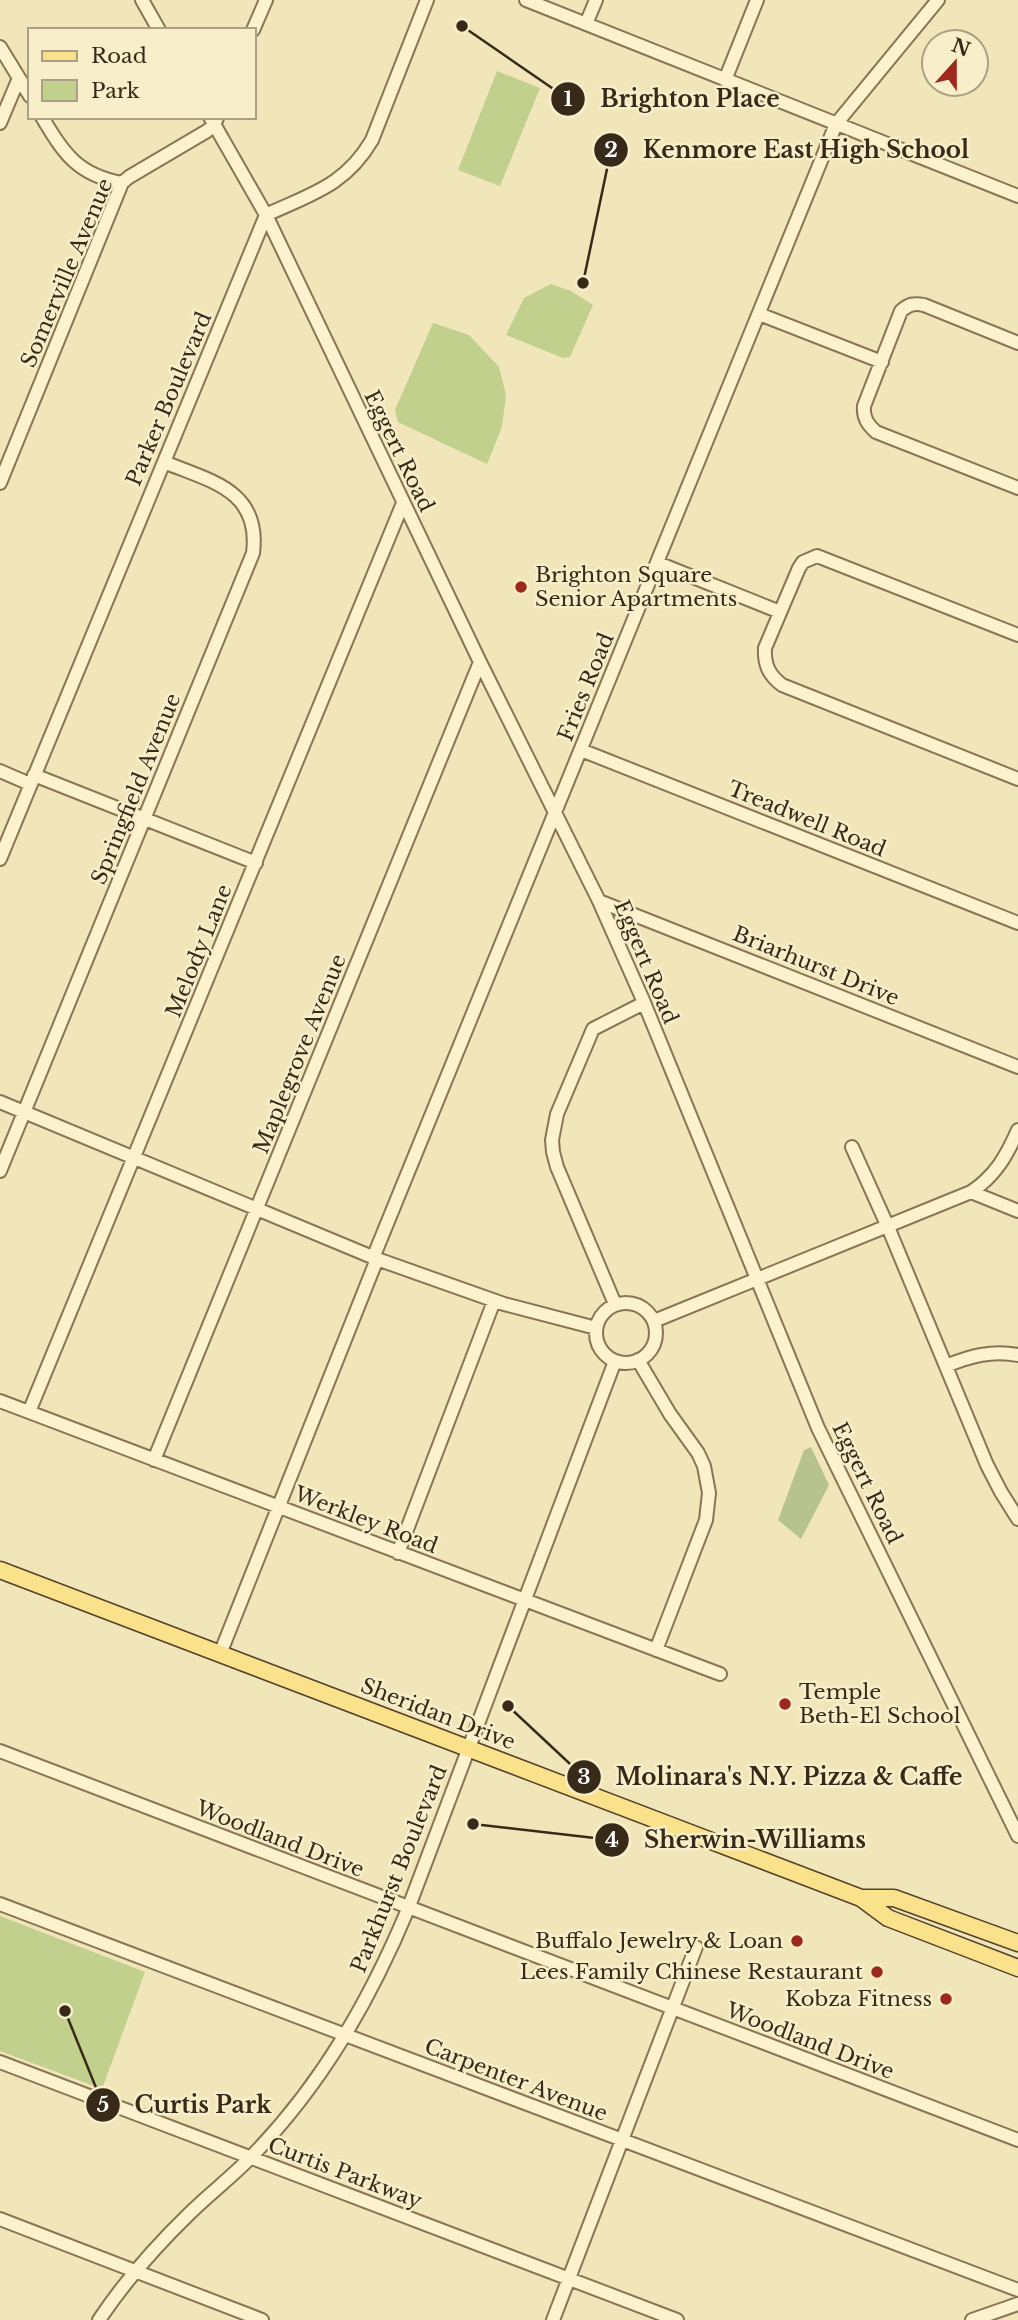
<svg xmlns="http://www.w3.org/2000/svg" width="1018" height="2320" font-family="'Libre Baskerville',serif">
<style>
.green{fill:#c1d08d}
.cemetery{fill:#b7c38e}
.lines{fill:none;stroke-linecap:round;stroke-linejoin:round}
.minor-casing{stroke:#897553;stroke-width:16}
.major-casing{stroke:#564228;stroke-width:19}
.minor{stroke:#fcf2cd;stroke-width:12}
.major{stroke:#fae28c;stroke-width:16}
.poi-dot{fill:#9d291e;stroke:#f8efca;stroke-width:2.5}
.labels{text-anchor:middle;stroke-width:5;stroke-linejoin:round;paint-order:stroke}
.street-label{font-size:21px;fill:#372a19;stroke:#f8efca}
.poi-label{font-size:21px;fill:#372a19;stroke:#f8efca;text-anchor:end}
.leader{fill:none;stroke:#372a19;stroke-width:2.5}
.callout-dot{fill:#372a19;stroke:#f8efca;stroke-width:2.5}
.mark-label{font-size:21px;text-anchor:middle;font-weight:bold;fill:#fff}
.callout-label{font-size:23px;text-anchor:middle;font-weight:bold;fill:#372a19;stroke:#f8efca;stroke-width:5;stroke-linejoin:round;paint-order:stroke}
</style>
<rect width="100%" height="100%" fill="#f1e6ba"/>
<path class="green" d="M 497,71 L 540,88 L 500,186 L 458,170 Z
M 551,284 L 571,291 L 593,305 L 570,357 L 563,358 L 506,335 L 524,298 Z
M 433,323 L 469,335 L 499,367 L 506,395 L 502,427 L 487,464 L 398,422 L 395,410 Z
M 0,1916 L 145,1972 L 102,2089 L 0,2051 Z"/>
<path class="cemetery" d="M 811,1447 L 829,1485 L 801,1539 L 778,1520 L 804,1450 Z"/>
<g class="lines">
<g class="minor-casing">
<path id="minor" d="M 142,0 L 159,30
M 526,0 L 1018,196
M 586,24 L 596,0
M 253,30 L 266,0
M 0,47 L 30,96
M 725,80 L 757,0
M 42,117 C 64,154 78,175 122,183
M 210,117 L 266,215 L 480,662 L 599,901 L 643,1000 L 818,1428 L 1018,1836
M 0,123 L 19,78
M 759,314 L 882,362
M 1018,343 L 924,305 C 914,303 909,304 901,311 L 864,406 C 863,417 867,424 876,432 L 1018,488
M 0,483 L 122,183 L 129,177 L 207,131 L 214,125 L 217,118
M 658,563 L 780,612
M 1018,635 L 817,556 L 803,562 L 799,568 L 765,648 C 764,665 769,675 782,685 L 1018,779
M 581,750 L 1018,923
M 0,771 L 30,784
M 34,775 L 256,863
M 0,859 L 266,215 C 311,194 345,186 372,140 L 427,0
M 599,901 L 1018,1067
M 0,1102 L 377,1259 L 504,1304 L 596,1328
M 852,1147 L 888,1227 L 987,1465 L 1001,1492 L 1018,1519
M 0,1171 L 253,553 C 261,490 210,481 164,462
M 971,1192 L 1018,1211
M 373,1258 L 836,124 L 938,0
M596 1333a30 30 0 1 1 60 0a30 30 0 1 1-60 0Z
M 615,1304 L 557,1167 L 553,1152 L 552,1140 L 557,1114 L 593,1029 L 644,1003
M 654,1321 L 971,1192 C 995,1176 1006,1157 1018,1130
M 638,1360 L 670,1414 L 698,1453 L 704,1466 L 709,1493 L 706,1520 L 656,1650
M 946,1366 C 970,1356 992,1350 1018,1355
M 0,1401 L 720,1674
M 29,1412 L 403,503
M 154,1460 L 480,662
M 398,1553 L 494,1301
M 220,1654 L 377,1259
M 0,1751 L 1018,2140
M 0,1904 L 1018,2290
M 0,2062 L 677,2320
M 0,2219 L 262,2320
M 99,2320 C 125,2281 155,2247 189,2214 C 209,2194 232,2177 252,2156 C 322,2084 370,2000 408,1909 L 615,1361
M 553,2320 L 696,1947
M 972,2320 L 1018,2304"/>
</g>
<g class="major-casing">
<path id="major" d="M 0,1570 L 861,1898 L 888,1918 L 1018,1968
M 861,1898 L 894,1898 L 1018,1943"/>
</g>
<use href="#minor" class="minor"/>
<use href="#major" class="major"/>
</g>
<g class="poi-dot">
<circle cx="521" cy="587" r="7"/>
<circle cx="785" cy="1704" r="7"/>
<circle cx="797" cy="1941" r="7"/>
<circle cx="877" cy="1972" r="7"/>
<circle cx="946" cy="1999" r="7"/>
</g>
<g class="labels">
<g class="street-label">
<text transform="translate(67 273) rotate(-67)" y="7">Somerville Avenue</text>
<text transform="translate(169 399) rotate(-67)" y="7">Parker Boulevard</text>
<text transform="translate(399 451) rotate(64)" y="7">Eggert Road</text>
<text transform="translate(586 687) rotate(-68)" y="7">Fries Road</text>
<text transform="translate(136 789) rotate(-68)" y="7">Springfield Avenue</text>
<text transform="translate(807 819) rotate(22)" y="7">Treadwell Road</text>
<text transform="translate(199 951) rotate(-68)" y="7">Melody Lane</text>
<text transform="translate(646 962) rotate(67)" y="7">Eggert Road</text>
<text transform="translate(816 966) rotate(22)" y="7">Briarhurst Drive</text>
<text transform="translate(300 1054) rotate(-68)" y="7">Maplegrove Avenue</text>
<text transform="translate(867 1483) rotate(64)" y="7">Eggert Road</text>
<text transform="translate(366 1520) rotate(21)" y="7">Werkley Road</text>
<text transform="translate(438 1714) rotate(21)" y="7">Sheridan Drive</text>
<text transform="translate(280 1839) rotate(21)" y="7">Woodland Drive</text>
<text transform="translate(399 1869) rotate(-68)" y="7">Parkhurst Boulevard</text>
<text transform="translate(810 2041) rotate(21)" y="7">Woodland Drive</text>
<text transform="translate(516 2080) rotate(21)" y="7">Carpenter Avenue</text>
<text transform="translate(345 2173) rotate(21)" y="7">Curtis Parkway</text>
</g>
<g class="poi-label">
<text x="535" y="582" text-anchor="start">Brighton Square<tspan x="535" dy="24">Senior Apartments</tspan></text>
<text x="799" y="1699" text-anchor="start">Temple<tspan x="799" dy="24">Beth-El School</tspan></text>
<text x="783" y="1948">Buffalo Jewelry &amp; Loan</text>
<text x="863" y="1979">Lees Family Chinese Restaurant</text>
<text x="932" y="2006">Kobza Fitness</text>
</g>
</g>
<path class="leader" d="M462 26L568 99M583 283L611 150M508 1706L584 1777M473 1824L612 1840M65 2011L103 2105"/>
<g class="callout-dot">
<circle cx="462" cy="26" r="7"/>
<circle cx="583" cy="283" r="7"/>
<circle cx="508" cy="1706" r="7"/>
<circle cx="473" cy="1824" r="7"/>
<circle cx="65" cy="2011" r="7"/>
<circle cx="568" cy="99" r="18"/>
<circle cx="611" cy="150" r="18"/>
<circle cx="584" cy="1777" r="18"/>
<circle cx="612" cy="1840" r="18"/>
<circle cx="103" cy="2105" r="18"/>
</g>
<g class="mark-label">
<text x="568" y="106">1</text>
<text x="611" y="157">2</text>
<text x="584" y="1784">3</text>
<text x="612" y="1847">4</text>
<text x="103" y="2112">5</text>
</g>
<g class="callout-label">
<text x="690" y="107">Brighton Place</text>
<text x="806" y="158">Kenmore East High School</text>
<text x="789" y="1785">Molinara's N.Y. Pizza &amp; Caffe</text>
<text x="755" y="1848">Sherwin-Williams</text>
<text x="203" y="2113">Curtis Park</text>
</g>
<rect x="28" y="28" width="228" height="91" fill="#f8efca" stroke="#aba083" stroke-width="2"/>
<rect x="42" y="51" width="35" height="10" fill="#fae28c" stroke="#aba083" stroke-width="2"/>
<text x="91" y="63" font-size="21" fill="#372a19">Road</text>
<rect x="42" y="80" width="35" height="21" fill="#c1d08d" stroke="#aba083" stroke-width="2"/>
<text x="91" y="98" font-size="21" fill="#372a19">Park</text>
<g transform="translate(955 63) rotate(21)"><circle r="33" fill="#f8efca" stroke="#aba083" stroke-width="2"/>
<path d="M0-5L12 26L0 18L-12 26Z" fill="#9d291e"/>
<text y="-10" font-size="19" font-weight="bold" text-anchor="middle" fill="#372a19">N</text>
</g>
</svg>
